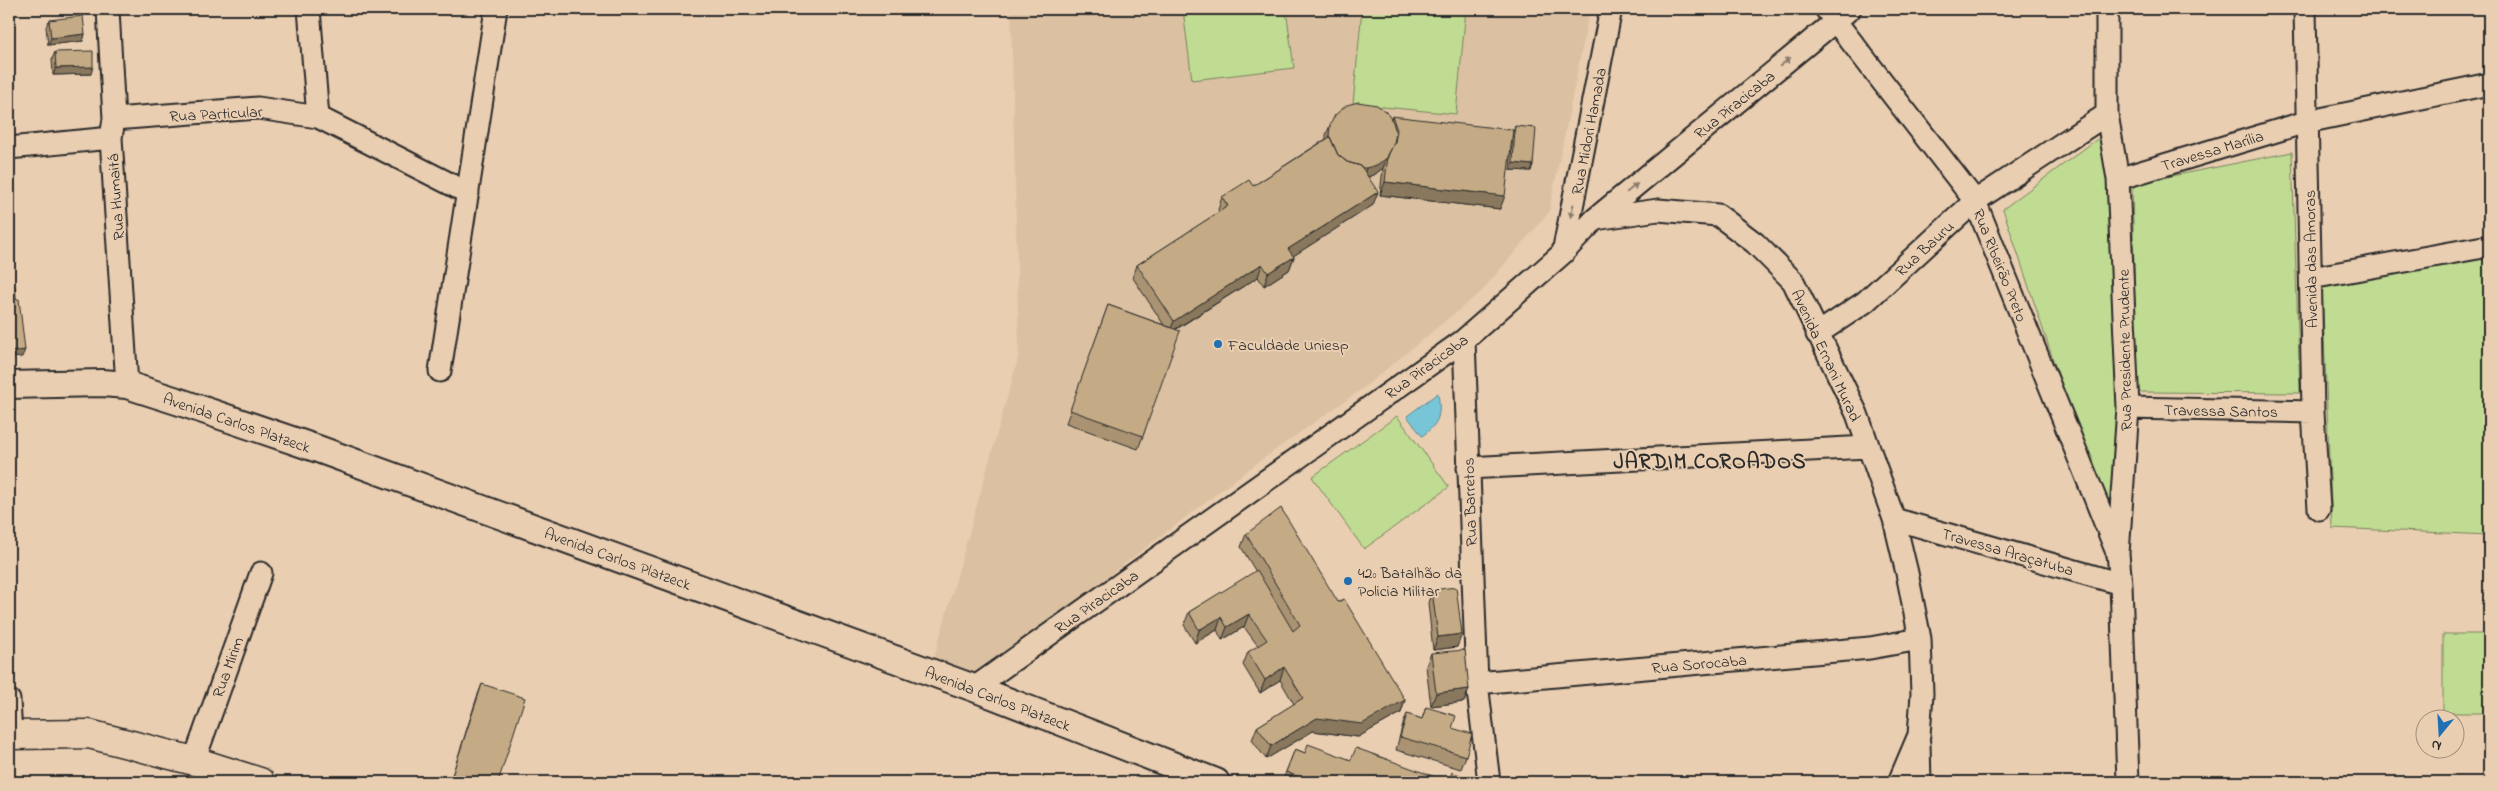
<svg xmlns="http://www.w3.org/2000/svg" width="2498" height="791" font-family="'Indie Flower',sans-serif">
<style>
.built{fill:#dbc1a2}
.green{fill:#c0db92;stroke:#76835e}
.water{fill:#79c5d8;stroke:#5a8793}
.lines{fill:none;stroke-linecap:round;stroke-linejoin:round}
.minor-casing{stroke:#2b2b2b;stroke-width:25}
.tertiary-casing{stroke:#2b2b2b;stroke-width:30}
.secondary-casing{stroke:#2b2b2b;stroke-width:31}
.minor{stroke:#eaceb1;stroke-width:21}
.tertiary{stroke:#eaceb1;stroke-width:26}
.secondary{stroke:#eaceb1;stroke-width:28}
.wall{fill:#a99372;stroke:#2b2b2b}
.shaded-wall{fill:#89785d;stroke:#2b2b2b}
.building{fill:#c4ab85;stroke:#2b2b2b}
.oneway{fill:#8a7c6e}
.poi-dot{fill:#1f6fb2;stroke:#eaceb1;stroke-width:2}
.labels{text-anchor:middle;stroke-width:4;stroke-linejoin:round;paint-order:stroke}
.street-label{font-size:16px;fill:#2b2b2b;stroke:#eaceb1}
.poi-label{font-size:16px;fill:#2b2b2b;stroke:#eaceb1;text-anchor:start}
.district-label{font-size:21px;font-weight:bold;letter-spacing:1px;fill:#2b2b2b;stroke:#eaceb1}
</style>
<rect width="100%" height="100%" fill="#eaceb1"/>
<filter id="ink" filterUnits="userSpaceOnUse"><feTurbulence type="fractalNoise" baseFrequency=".02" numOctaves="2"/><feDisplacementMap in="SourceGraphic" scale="10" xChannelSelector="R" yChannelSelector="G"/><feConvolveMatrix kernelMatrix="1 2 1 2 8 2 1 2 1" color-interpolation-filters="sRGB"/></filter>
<g filter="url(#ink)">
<path class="built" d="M 1011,9 L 1590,9 L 1549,212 L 1481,292 L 1362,389 L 1257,463 L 971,681 L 933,661 L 1019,355 Z"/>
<path class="green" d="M 1195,9 L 1286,9 L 1294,68 L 1192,80 L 1183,10 Z
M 1362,9 L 1466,9 L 1456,114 L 1353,104 Z
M 2100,137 L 2109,184 L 2118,407 L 2112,537 L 2003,209 Z
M 2292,152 L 2300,393 L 2137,392 L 2132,184 Z
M 2489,256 L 2489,535 L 2332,528 L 2322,288 Z
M 1397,416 L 1449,487 L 1364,549 L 1312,477 Z
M 2443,634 L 2489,634 L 2489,713 L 2443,713 Z"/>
<path class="water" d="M 1438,393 C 1441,414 1440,423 1422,436 L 1407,416 Z"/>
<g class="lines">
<g class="minor-casing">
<path id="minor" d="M 108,9 L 114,119 L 111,138 L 127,385
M 1826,9 L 1975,201 L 2116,550
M 2107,9 L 2107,114 L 2118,179 L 2128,408 L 2118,554 L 2121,584 L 2128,782
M 2305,9 L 2313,412 L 2319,509
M 318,117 L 468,193
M 114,119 L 258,108 L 318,117 L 309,9
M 9,148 L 111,138
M 2118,179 L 2306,122 L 2489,84
M 1595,219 L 1658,210 L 1718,215 L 1755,243 L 1793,281 L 1857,414 L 1894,519 L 1907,573 L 1920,639 L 1922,694 L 1919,735 L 1899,782
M 1563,253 L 1611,9
M 2311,278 L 2489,246
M 1817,334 L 1865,302 L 1975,201 L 2107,114
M 1464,340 L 1477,683 L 1489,782
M 440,371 L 496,9
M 2128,408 L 2313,412
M 1468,468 L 1867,447
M 1894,519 L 2121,584
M 1477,683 L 1870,648 L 1920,639
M 974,688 L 1464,340 L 1563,253 L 1595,219 L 1850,9
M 9,700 L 11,735
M 1919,743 L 1920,782
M 194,761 L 261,573"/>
</g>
<g class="tertiary-casing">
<path id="tertiary" d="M 9,385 L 102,383 L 127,385 L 180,402 L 318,449 L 974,688 L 1216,782"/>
</g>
<g class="secondary-casing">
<path id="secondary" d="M 9,735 L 89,734 L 194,761 L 260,782"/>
</g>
<use href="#minor" class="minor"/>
<use href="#tertiary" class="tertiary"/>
<use href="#secondary" class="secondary"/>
</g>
<path class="wall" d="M 49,20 L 85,34 L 83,41 L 48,45 L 46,27 Z
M 55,52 L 91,74 L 53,75 L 52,59 Z
M 1392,116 L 1500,209 L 1380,195 L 1383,168 L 1374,175 L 1368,177 L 1373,205 L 1293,256 L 1294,257 L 1289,270 L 1264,286 L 1258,277 L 1175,330 L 1143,436 L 1138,449 L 1066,423 L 1108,305 L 1164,325 L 1133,278 L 1137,265 L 1219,212 L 1218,210 L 1222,197 L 1253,186 L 1326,139 L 1326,135 L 1330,125 L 1391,120 Z
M 1515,126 L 1531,171 L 1510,170 L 1513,133 Z
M 1246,534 L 1338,602 L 1405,700 L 1401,713 L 1358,737 L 1313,731 L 1266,759 L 1252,740 L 1257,727 L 1294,704 L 1280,680 L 1260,693 L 1243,665 L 1248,652 L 1258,646 L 1244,627 L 1222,640 L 1217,630 L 1195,643 L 1184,625 L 1189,612 L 1256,572 L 1241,547 Z
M 1432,590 L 1457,647 L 1433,650 L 1428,603 Z
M 1431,653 L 1469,689 L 1464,702 L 1431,706 L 1426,666 Z
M 482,684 L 498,782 L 450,782 L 477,697 Z
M 1426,707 L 1452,728 L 1466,756 L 1461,769 L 1396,750 L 1402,727 L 1407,714 L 1422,719 Z
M 1295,749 L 1305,753 L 1351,760 L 1449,782 L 1477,782 L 1282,782 Z"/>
<path class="shaded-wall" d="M 85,34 L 83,41 L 48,45 L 51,38 Z
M 93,67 L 91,74 L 53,75 L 56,68 Z
M 1387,158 L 1383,168 L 1374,175 L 1363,178 L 1366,168 Z
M 1513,163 L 1533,165 L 1531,171 L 1510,170 Z
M 1385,182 L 1505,196 L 1500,209 L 1380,195 Z
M 1378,192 L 1373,205 L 1284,262 L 1288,249 Z
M 1294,257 L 1289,270 L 1264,286 L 1268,273 Z
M 1262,264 L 1258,277 L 1169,333 L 1174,321 Z
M 16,298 L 15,301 L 9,302 L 9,299 Z
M 25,350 L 22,357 L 9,358 L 9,352 Z
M 1249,614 L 1244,627 L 1222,640 L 1227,627 Z
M 1221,617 L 1217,630 L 1195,643 L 1199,630 Z
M 1462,634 L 1457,647 L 1433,650 L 1438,637 Z
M 1284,667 L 1280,680 L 1260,693 L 1265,680 Z
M 1469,689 L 1464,702 L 1431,706 L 1436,693 Z
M 1405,700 L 1401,713 L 1358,737 L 1313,731 L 1266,759 L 1271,746 L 1317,718 Z"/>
<path class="building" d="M 83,16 L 85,34 L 51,38 L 49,20 Z
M 93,51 L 93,67 L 56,68 L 55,52 Z
M 1358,102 L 1377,105 L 1386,112 L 1393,122 L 1396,133 L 1394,143 L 1387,158 L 1377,165 L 1366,168 L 1362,168 L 1361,166 L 1347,162 L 1338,155 L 1330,137 L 1329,137 L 1330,125 L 1335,115 L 1347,105 Z
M 1392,116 L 1513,130 L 1505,196 L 1385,182 L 1388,155 L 1395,142 L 1397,130 Z
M 1515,126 L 1536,128 L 1533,165 L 1513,163 Z
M 1330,137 L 1338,155 L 1347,162 L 1361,166 L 1378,192 L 1288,249 L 1294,257 L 1268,273 L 1262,264 L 1174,321 L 1137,265 L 1228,206 L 1222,197 L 1249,180 L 1253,186 Z
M 15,286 L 16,298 L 9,299 L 9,287 Z
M 19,299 L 25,350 L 9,352 L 9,300 Z
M 1108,305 L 1180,331 L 1143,436 L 1070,410 Z
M 1281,508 L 1338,602 L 1344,599 L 1405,700 L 1362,724 L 1317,718 L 1271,746 L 1257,727 L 1303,698 L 1284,667 L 1265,680 L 1248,652 L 1267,640 L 1249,614 L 1227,627 L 1221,617 L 1199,630 L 1189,612 L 1257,570 L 1293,631 L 1300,625 L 1246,534 Z
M 1456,587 L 1462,634 L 1438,637 L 1432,590 Z
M 1465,650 L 1469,689 L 1436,693 L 1431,653 Z
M 482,684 L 525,698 L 498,782 L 450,782 Z
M 1426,707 L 1456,716 L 1452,728 L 1472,734 L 1466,756 L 1400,737 L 1407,714 L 1422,719 Z
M 1308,744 L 1351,760 L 1356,748 L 1449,782 L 1452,772 L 1478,782 L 1313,782 L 1286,772 L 1295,749 L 1305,753 Z"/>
<defs><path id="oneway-solid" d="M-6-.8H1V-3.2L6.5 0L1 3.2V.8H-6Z" transform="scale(1.25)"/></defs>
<g class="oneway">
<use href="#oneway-solid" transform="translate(1785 62) rotate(-39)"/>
<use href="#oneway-solid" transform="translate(1632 188) rotate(-39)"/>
<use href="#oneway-solid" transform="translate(1572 211) rotate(101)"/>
</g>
</g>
<g class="poi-dot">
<circle cx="1218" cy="344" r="5"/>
<circle cx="1348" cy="581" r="5"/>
</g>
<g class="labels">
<g class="street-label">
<text transform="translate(1734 104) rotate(-39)" y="6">Rua Piracicaba</text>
<text transform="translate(216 113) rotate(-3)" y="6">Rua Particular</text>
<text transform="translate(1588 131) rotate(-79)" y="6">Rua Midori Hamada</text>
<text transform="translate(2212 150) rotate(-17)" y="6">Travessa Marília</text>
<text transform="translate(115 197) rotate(-94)" y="6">Rua Humaitá</text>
<text transform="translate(1924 248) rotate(-43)" y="6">Rua Bauru</text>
<text transform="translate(2310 259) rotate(-91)" y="6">Avenida das Amoras</text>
<text transform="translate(2001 265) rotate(68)" y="6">Rua Ribeirão Preto</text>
<text transform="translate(2124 350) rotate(-91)" y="6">Rua Presidente Prudente</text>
<text transform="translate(1827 355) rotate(65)" y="6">Avenida Ernani Murad</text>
<text transform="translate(1426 366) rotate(-36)" y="6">Rua Piracicaba</text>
<text transform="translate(2221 410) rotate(1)" y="6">Travessa Santos</text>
<text transform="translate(237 422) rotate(19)" y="6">Avenida Carlos Platzeck</text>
<text transform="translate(1469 502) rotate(-92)" y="6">Rua Barretos</text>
<text transform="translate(2008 551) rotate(16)" y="6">Travessa Araçatuba</text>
<text transform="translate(618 558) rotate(20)" y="6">Avenida Carlos Platzeck</text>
<text transform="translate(1096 601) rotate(-35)" y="6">Rua Piracicaba</text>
<text transform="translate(1699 663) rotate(-5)" y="6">Rua Sorocaba</text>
<text transform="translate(227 667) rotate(-70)" y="6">Rua Mirim</text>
<text transform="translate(998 698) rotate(21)" y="6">Avenida Carlos Platzeck</text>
</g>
<g class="poi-label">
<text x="1228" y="350">Faculdade Uniesp</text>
<text x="1358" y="578">42º Batalhão da<tspan x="1358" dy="18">Policia Militar</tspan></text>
</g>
<g class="district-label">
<text x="1710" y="468">JARDIM COROADOS</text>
</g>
</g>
<rect width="2498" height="791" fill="none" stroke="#eaceb1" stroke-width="30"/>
<rect x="15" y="15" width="2468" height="761" fill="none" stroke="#2b2b2b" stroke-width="2" filter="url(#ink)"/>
<g transform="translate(2440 734) rotate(198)"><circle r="24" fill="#eaceb1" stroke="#9e8d7b"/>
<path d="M0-4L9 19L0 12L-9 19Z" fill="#1f6fb2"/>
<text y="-8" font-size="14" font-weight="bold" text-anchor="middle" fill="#2b2b2b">N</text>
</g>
</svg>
